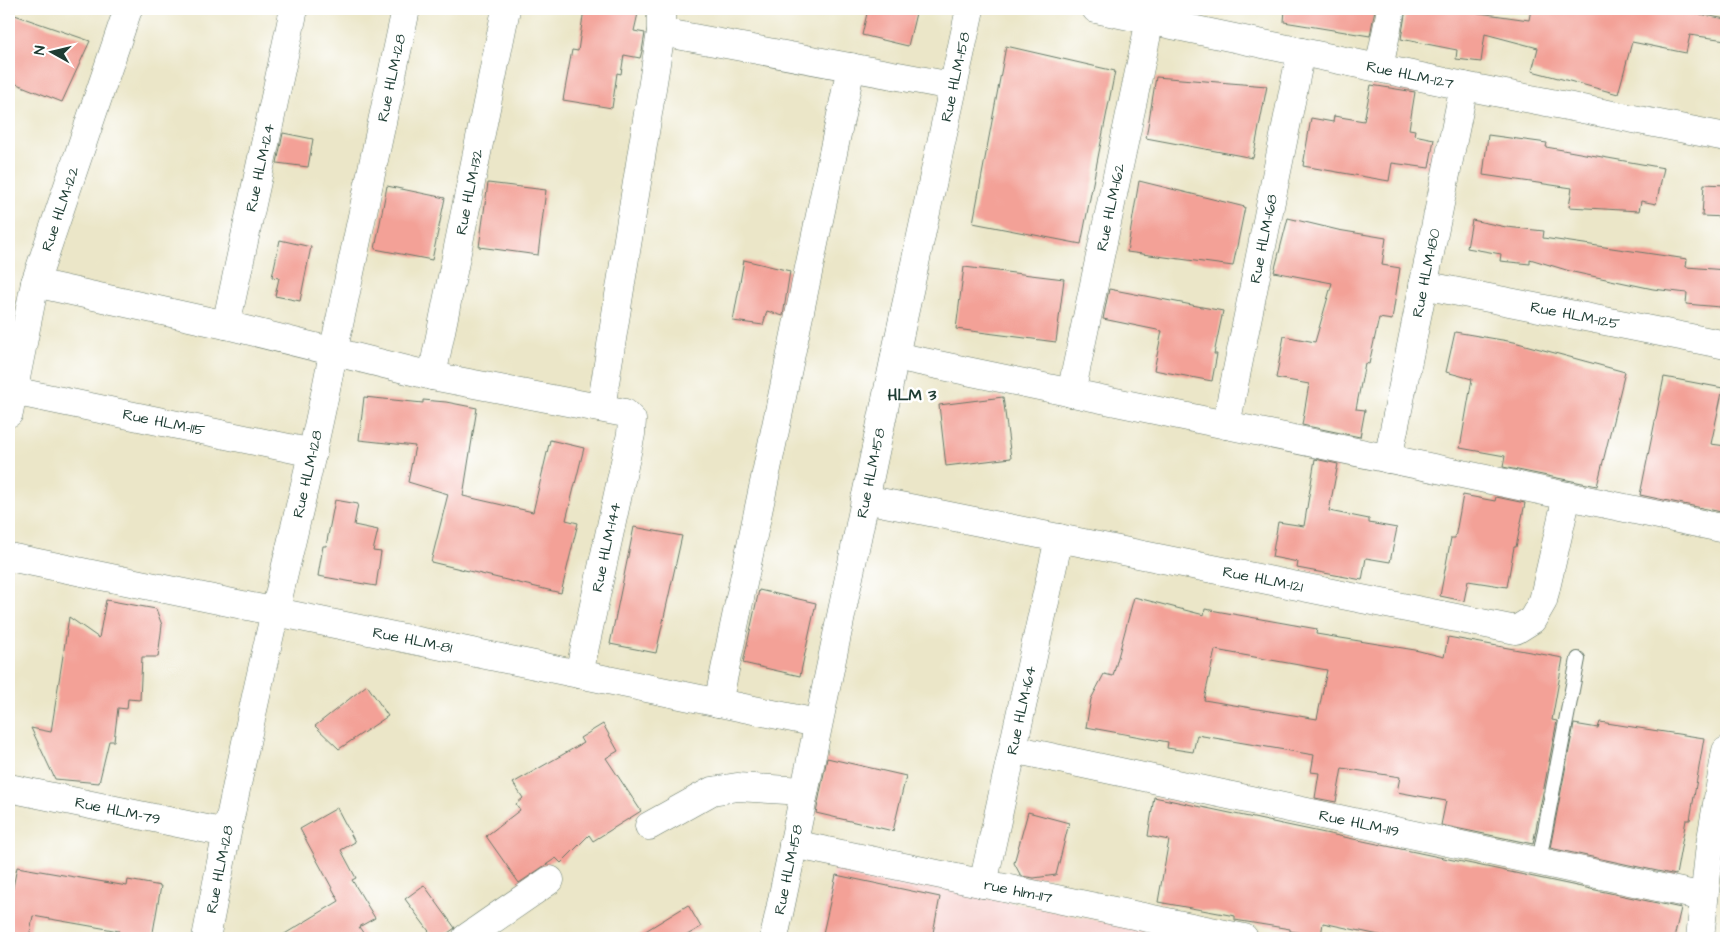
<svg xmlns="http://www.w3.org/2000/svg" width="1735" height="947" font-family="'Architects Daughter',sans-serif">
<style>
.built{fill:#f7d0ce}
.building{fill:#f3a197;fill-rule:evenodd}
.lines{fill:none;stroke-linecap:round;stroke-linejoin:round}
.service-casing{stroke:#667868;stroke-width:16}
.minor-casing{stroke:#667868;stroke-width:29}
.service{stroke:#fff;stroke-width:14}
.minor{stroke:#fff;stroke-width:28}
.labels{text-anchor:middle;stroke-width:5;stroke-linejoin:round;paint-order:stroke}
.street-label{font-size:15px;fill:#1f3d34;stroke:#fff}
.neighbourhood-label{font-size:16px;font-weight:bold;fill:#1f3d34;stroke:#fff}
</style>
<rect width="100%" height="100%" fill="#fff"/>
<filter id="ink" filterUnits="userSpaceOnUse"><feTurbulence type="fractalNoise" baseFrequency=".02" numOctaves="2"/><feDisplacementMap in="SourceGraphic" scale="10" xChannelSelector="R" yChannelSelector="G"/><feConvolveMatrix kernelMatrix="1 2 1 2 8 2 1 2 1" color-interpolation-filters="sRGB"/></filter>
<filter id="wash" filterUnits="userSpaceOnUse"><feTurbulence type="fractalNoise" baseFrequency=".0096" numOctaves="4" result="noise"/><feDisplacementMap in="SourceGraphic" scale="20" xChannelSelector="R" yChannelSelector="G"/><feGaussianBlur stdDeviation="1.12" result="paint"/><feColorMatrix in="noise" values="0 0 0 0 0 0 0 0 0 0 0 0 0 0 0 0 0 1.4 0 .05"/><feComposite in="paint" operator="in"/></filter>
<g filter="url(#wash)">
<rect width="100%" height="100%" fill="#ebe6c8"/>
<path class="built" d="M 834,866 L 1182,938 L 819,938 Z"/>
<g id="blocks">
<path class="building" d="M 584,9 L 639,9 L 634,31 L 645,33 L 642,51 L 640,58 L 624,55 L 621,74 L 617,73 L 612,108 L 563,100 L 572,50 L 578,51 Z
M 868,9 L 917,9 L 908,46 L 862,35 Z
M 1285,9 L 1375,9 L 1370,36 L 1284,22 Z
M 1406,9 L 1451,9 L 1529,20 L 1531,9 L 1673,9 L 1726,19 L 1726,40 L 1690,35 L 1686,53 L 1632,42 L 1618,94 L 1532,71 L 1538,48 L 1485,34 L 1481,62 L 1456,59 L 1457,50 L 1401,39 Z
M 9,13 L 90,41 L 62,102 L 9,81 Z
M 1006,46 L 1115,71 L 1081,244 L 973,223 Z
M 1156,77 L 1267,86 L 1253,158 L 1146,138 Z
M 1371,85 L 1415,92 L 1409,129 L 1415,130 L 1414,135 L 1434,139 L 1429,168 L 1392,163 L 1389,181 L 1303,166 L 1311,118 L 1333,122 L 1334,116 L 1364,121 Z
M 283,133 L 313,139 L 308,167 L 277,163 Z
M 1488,135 L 1547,143 L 1546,147 L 1664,168 L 1656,204 L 1641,201 L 1639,211 L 1569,207 L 1572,188 L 1483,175 Z
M 1139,181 L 1245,207 L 1233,266 L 1127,252 Z
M 488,183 L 546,190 L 538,255 L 479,247 Z
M 1704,184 L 1726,185 L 1726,217 L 1702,216 Z
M 387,186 L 445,198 L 432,260 L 375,249 Z
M 1288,218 L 1338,230 L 1386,238 L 1382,265 L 1400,268 L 1392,320 L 1379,318 L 1369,364 L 1365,363 L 1356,409 L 1365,410 L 1360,437 L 1302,425 L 1309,384 L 1276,378 L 1284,336 L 1315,342 L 1332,283 L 1274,272 Z
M 1472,220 L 1506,227 L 1544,231 L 1543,238 L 1687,259 L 1686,267 L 1726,270 L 1726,302 L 1721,302 L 1720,307 L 1686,304 L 1687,293 L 1653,289 L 1573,272 L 1530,259 L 1530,264 L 1500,261 L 1501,254 L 1467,248 Z
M 280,240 L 311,247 L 300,301 L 275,296 L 279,278 L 272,277 Z
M 744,260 L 790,271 L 783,316 L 767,311 L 763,325 L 733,321 Z
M 964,267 L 1064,279 L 1056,342 L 956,329 Z
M 1109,289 L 1223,311 L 1214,354 L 1217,354 L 1212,381 L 1154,370 L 1162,331 L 1103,319 Z
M 1455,332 L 1514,342 L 1625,372 L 1597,486 L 1503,467 L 1505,456 L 1460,448 L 1472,379 L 1446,372 Z
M 1664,377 L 1723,388 L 1711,444 L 1726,446 L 1726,513 L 1640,495 Z
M 364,397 L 423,403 L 423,400 L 446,402 L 477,408 L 463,496 L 533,512 L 550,440 L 584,448 L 566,520 L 578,523 L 561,593 L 431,562 L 448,494 L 408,482 L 415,446 L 359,440 Z
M 1003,397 L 1011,458 L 946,466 L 939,405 Z
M 1315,459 L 1338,464 L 1329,511 L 1369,519 L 1369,523 L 1397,528 L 1390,562 L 1366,558 L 1362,580 L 1297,568 L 1298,562 L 1272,557 L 1278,522 L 1304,526 Z
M 1463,495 L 1495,501 L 1496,497 L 1525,503 L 1516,547 L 1514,547 L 1507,587 L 1468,581 L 1464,601 L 1440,596 L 1451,538 L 1455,538 Z
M 335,500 L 358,504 L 354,525 L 378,530 L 373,551 L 381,552 L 376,586 L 318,576 L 323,546 L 326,546 Z
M 634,527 L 682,536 L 656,653 L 610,644 Z
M 759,590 L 816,603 L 800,676 L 743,663 Z
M 1134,597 L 1204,615 L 1205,609 L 1317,629 L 1316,634 L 1415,650 L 1444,657 L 1448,637 L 1563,658 L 1552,720 L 1557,721 L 1533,844 L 1441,825 L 1446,801 L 1397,792 L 1400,777 L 1342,768 L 1336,802 L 1315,798 L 1319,773 L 1311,772 L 1314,755 L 1197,735 L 1193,752 L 1167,748 L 1168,742 L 1086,727 L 1091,699 L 1104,674 L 1113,676 ZM 1215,650 L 1327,670 L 1317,719 L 1204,700 Z
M 106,600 L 156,609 L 162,625 L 158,657 L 142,657 L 140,700 L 128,699 L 127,709 L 118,708 L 114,741 L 109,741 L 99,783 L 55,779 L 31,728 L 51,732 L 69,617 L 99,638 Z
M 367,685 L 388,716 L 339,749 L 315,726 Z
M 1600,722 L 1704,738 L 1690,820 L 1686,820 L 1676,875 L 1550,848 L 1574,724 L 1598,728 Z
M 603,724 L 618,751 L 606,758 L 641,811 L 593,841 L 589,835 L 561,863 L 556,858 L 519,883 L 486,836 L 520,810 L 516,804 L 523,798 L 513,783 L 583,743 L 580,738 Z
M 827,758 L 906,776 L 893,831 L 816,813 Z
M 1154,797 L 1681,908 L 1674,938 L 1393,938 L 1323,923 L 1321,936 L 1290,931 L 1290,929 L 1235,920 L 1235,916 L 1158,902 L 1169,840 L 1148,836 Z
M 337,808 L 355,842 L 341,850 L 356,878 L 352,880 L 375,918 L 359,927 L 367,938 L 278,938 L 339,901 L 300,829 Z
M 1028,812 L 1069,823 L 1056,875 L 1034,878 L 1021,876 L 1014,863 Z
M 17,867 L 127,886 L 128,880 L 161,886 L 152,938 L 118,938 L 119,931 L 33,916 L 29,938 L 9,938 L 9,908 Z
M 836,875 L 940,897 L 932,938 L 822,938 Z
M 424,885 L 455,928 L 441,938 L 434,938 L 405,899 Z
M 688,905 L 701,927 L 682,938 L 634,938 Z"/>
</g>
</g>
<g filter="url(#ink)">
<use href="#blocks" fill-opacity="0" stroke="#667868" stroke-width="1"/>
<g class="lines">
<g class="service-casing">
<path id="service" d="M 1539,861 L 1578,659"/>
</g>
<g class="minor-casing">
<g id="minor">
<path id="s1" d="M 1096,9 L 1464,86 L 1726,137"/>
<path d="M 661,32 L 952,86"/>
<path d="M 1379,68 L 1391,9"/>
<path d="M 35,283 L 226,325 L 432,376 L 625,413 L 632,420 L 631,434 L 579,674"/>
<path id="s2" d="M 1423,285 L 1726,345"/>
<path id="s3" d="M 226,325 L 294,9"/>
<path d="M 895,356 L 1726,529"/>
<path id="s4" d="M 432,376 L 506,9"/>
<path id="s5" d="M 13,391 L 313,453"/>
<path id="s6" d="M 1071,393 L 1150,20"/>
<path d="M 601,408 L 661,32 L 661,9"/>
<path id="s7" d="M 9,413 L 35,283 L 128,9"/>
<path id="s8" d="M 1226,425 L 1301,52"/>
<path id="s9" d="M 1388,459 L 1464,86"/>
<path id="s10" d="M 865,499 L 1516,630 L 1532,620 L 1543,601 L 1567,496"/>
<path id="s11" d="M 9,557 L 817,723"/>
<path d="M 718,703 L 851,67"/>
<path id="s12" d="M 1013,749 L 1704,897"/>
<path id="s13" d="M 9,788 L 226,833"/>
<path d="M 649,826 L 712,791 L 737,787 L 804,791"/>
<path id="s14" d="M 793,844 L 1244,938"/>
<path id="s15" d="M 983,884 L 1059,538"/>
<path id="s16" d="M 206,938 C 227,829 250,720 275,612 C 295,525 317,440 333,353 L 406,9"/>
<path d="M 466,938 L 550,880"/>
<path id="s17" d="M 774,938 L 895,356 L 970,9"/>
<path d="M 1700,938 L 1710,845 L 1726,751"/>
</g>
</g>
<use href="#service" class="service"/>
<use href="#minor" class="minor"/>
</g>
</g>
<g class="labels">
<g class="street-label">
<text dy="5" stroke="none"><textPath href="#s1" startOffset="321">Rue HLM-127</textPath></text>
<text dy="5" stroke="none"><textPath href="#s17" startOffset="880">Rue HLM-158</textPath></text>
<text dy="5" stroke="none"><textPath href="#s16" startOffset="880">Rue HLM-128</textPath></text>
<text dy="5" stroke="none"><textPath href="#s3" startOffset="161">Rue HLM-124</textPath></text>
<text dy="5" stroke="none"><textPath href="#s4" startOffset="188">Rue HLM-132</textPath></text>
<text dy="5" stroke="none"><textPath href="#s6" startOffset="190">Rue HLM-162</textPath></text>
<text dy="5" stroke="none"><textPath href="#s7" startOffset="211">Rue HLM-122</textPath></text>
<text dy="5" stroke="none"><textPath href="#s8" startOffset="190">Rue HLM-168</textPath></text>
<text dy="5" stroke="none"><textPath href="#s9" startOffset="190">Rue HLM-180</textPath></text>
<text dy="5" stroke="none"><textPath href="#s2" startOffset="155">Rue HLM-125</textPath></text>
<text dy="5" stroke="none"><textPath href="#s5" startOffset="154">Rue HLM-115</textPath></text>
<text dy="5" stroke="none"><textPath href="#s17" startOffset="475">Rue HLM-158</textPath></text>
<text dy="5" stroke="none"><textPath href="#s16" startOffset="475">Rue HLM-128</textPath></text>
<text transform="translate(606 547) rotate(-78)" y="5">Rue HLM-144</text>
<text dy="5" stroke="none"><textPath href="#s10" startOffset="406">Rue HLM-121</textPath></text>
<text dy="5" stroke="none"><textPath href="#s11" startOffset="412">Rue HLM-81</textPath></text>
<text dy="5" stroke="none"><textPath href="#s15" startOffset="178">Rue HLM-164</textPath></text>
<text dy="5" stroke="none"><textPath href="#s13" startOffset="111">Rue HLM-79</textPath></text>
<text dy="5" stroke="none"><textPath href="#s12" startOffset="354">Rue HLM-119</textPath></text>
<text dy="5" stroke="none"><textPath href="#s16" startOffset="70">Rue HLM-128</textPath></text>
<text dy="5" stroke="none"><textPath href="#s17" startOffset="70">Rue HLM-158</textPath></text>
<text dy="5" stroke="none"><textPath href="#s14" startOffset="230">rue hlm-117</textPath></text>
</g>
<g class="neighbourhood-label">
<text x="912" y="400">HLM 3</text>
</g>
</g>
<rect width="1735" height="947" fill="none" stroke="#fff" stroke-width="30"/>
<g transform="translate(52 52) rotate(278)" stroke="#ffffff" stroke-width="4" paint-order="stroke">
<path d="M0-4L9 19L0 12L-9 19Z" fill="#1f3d34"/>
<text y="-8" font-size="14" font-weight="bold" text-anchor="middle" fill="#1f3d34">N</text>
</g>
</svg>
